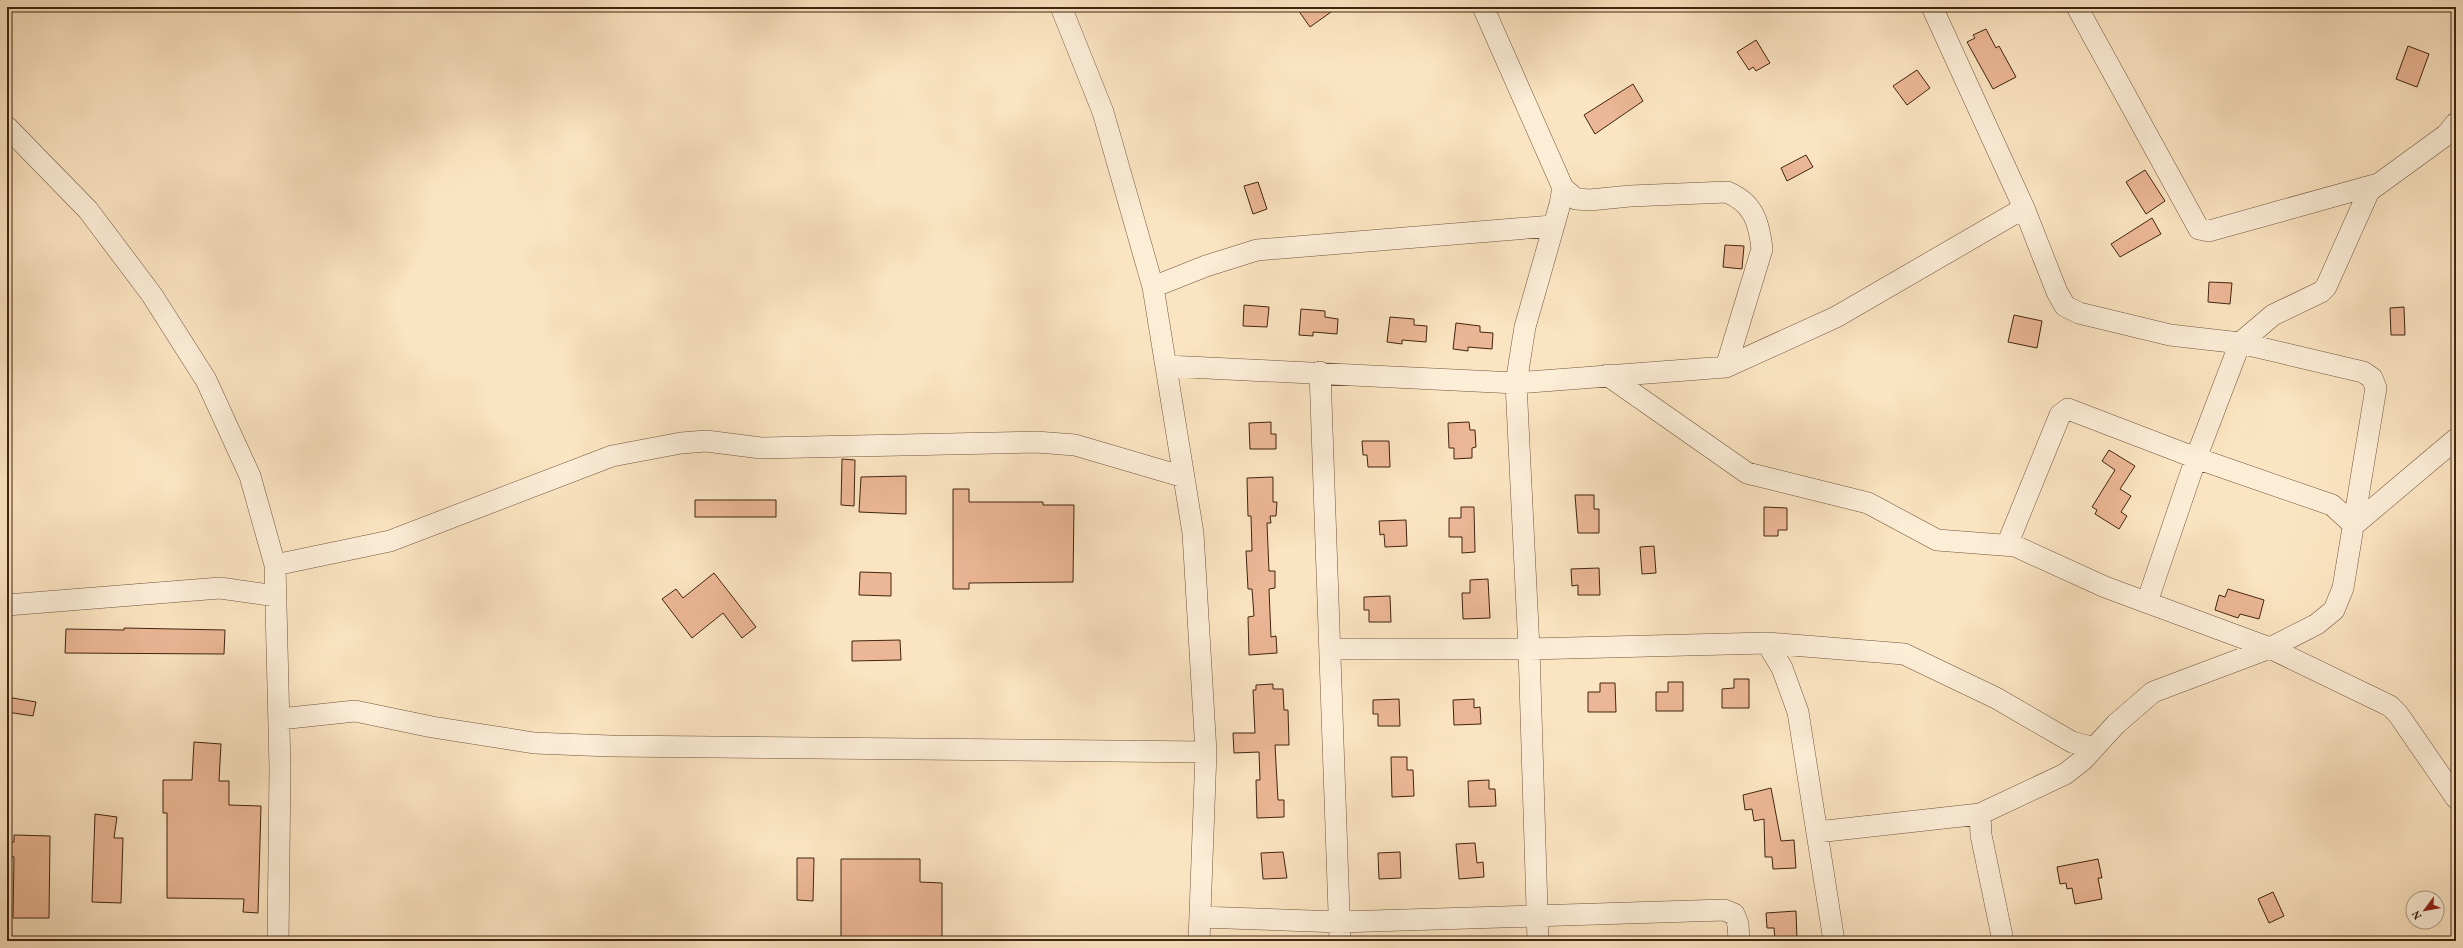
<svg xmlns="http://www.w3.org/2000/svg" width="2463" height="948" font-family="Vollkorn,serif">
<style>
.building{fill:#ecb796;stroke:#41250f}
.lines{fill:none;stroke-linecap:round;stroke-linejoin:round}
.minor-casing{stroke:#70553c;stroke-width:22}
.minor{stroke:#fcedd7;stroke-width:21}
</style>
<rect width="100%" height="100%" fill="#fbe4c1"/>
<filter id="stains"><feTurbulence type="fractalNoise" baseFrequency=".005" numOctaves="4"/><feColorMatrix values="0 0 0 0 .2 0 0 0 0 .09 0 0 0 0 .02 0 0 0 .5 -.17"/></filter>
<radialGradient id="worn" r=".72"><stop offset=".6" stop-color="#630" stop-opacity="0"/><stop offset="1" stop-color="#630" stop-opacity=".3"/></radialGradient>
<path class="building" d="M 1296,7 L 1338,7 L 1310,27 Z
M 1986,29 L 1996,48 L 1999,46 L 2016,77 L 1993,89 L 1967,42 L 1975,38 L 1973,35 Z
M 1756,40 L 1770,63 L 1756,71 L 1753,67 L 1749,70 L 1737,52 Z
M 2408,46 L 2429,54 L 2417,87 L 2396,79 Z
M 1917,70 L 1930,88 L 1907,105 L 1893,86 Z
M 1633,84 L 1643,101 L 1595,134 L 1584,115 Z
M 1806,155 L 1813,167 L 1787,181 L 1781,168 Z
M 2145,170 L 2165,201 L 2146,214 L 2126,182 Z
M 1258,182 L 1267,209 L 1253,214 L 1244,186 Z
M 2152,218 L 2161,234 L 2120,257 L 2111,244 Z
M 1725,245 L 1744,246 L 1742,269 L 1723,267 Z
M 2209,282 L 2232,283 L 2230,304 L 2208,302 Z
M 1244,305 L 1269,307 L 1267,327 L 1243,326 Z
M 2404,307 L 2405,335 L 2391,335 L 2390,308 Z
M 1301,309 L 1325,311 L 1325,317 L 1338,319 L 1337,334 L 1313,332 L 1313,336 L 1299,335 Z
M 2014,315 L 2042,321 L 2037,348 L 2008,342 Z
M 1390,317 L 1414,319 L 1414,325 L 1427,326 L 1426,342 L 1402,340 L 1402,344 L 1387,342 Z
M 1456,323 L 1480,326 L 1480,332 L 1493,333 L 1492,349 L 1468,347 L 1468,351 L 1453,349 Z
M 1271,422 L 1271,434 L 1276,434 L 1276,449 L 1250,449 L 1249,423 Z
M 1469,422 L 1470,430 L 1475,430 L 1476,447 L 1472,448 L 1472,458 L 1454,459 L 1454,448 L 1449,448 L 1448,423 Z
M 1362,441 L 1389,441 L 1390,467 L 1368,467 L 1367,455 L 1363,455 Z
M 2109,450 L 2135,466 L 2120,489 L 2131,496 L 2121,512 L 2127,516 L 2119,529 L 2095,514 L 2097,510 L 2092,507 L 2115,470 L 2102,461 Z
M 842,459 L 855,460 L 854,506 L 841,505 Z
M 906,476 L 906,514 L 859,512 L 861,477 Z
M 1273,477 L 1273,502 L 1277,502 L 1276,516 L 1270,516 L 1271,523 L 1267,523 L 1269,571 L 1275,571 L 1275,588 L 1269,589 L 1271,637 L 1276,636 L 1277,653 L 1249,655 L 1248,617 L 1254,616 L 1252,589 L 1248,589 L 1246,551 L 1252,551 L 1251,516 L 1248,516 L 1247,478 Z
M 953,489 L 969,489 L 969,502 L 1043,502 L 1043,505 L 1074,505 L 1073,582 L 969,583 L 969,589 L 953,589 Z
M 1575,495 L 1594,495 L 1594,509 L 1599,509 L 1599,533 L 1578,533 Z
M 695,500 L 776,500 L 776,517 L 695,517 Z
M 1461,507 L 1474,507 L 1475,552 L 1462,553 L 1462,537 L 1449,537 L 1449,518 L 1461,518 Z
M 1764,507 L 1787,508 L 1787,530 L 1778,530 L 1778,536 L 1764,536 Z
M 1406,520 L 1407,546 L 1385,547 L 1384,534 L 1380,535 L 1379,521 Z
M 1654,546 L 1656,573 L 1642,574 L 1640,547 Z
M 1599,568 L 1600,595 L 1578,595 L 1578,585 L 1572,586 L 1571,569 Z
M 860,572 L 891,573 L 891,596 L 859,595 Z
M 714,573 L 756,627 L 742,638 L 723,613 L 692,638 L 662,599 L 676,589 L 683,598 Z
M 1488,579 L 1490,618 L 1463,619 L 1462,593 L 1470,593 L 1470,580 Z
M 2228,589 L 2264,600 L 2259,619 L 2240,614 L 2238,618 L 2215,610 L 2219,595 L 2225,597 Z
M 1390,596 L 1391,622 L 1369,622 L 1369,610 L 1364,610 L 1364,597 Z
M 124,628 L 225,630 L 224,654 L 65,653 L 66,629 L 124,630 Z
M 900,640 L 901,660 L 852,661 L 852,641 Z
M 1734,679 L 1749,679 L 1749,708 L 1722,708 L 1722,689 L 1734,688 Z
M 1668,682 L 1683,682 L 1683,711 L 1656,711 L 1656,692 L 1668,692 Z
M 1600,683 L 1615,683 L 1616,712 L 1588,712 L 1588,692 L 1600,692 Z
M 1273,684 L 1273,689 L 1283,689 L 1284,710 L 1288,710 L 1289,745 L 1275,745 L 1278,800 L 1284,800 L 1284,817 L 1257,818 L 1256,780 L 1260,780 L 1259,752 L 1234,753 L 1233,733 L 1255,733 L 1253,690 L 1256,690 L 1256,685 Z
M 7,697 L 36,702 L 33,716 L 7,712 Z
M 1399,699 L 1400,726 L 1378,726 L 1378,714 L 1373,714 L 1373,700 Z
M 1474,699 L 1474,708 L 1480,707 L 1481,724 L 1454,725 L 1453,700 Z
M 194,742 L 221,744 L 219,781 L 229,781 L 229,805 L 261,806 L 258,913 L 243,912 L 244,899 L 167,898 L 167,813 L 163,813 L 163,780 L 192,780 Z
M 1391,757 L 1407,757 L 1407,770 L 1413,770 L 1414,796 L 1392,797 Z
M 1489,780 L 1489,789 L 1495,789 L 1496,806 L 1469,807 L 1468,781 Z
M 1771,788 L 1781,841 L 1794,840 L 1796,868 L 1773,869 L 1772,857 L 1765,857 L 1764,819 L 1754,821 L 1752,809 L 1745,810 L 1743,795 Z
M 95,814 L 117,817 L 114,838 L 123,838 L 121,903 L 92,902 Z
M 14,835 L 50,836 L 49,918 L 13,918 L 14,857 L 7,856 L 7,842 L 14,842 Z
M 1475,843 L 1477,863 L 1483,862 L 1484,877 L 1459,879 L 1456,844 Z
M 1283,852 L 1287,878 L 1263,879 L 1261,853 Z
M 1400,852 L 1401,878 L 1379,879 L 1378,853 Z
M 797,858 L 814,858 L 813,901 L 797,900 Z
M 841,859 L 920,859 L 920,882 L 942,883 L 942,941 L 868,941 L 868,938 L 841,937 Z
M 2098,859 L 2102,878 L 2098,878 L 2102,899 L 2075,904 L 2072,888 L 2067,889 L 2066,883 L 2060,884 L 2057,867 Z
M 2273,892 L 2284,916 L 2269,923 L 2258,899 Z
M 1796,911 L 1797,939 L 1775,940 L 1774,928 L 1767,928 L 1766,913 Z"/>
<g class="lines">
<g class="minor-casing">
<path id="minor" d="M 1061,7 L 1103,112 L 1153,287 L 1193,533 L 1206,752 L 1199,941
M 1483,7 L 1563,188 L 1560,204 L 1525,327 L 1516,383 L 1726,367 L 1836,317 L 2024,208 L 1932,7
M 2077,7 L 2199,229 L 2209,231 L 2374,185
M 7,127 L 88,210 L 152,295 L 206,380 L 250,476 L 275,565 L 280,768 L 278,941
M 1563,188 L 1576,199 L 1590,200 L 1630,196 L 1727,192 C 1753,203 1759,221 1762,249 L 1726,367
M 1153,287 L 1206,266 L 1257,250 L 1552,226
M 1167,366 L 1516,383 L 1529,649 L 1538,941
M 1320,372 L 1340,941
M 1607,375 L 1747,473 L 1868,503 L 1937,540 L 2015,546 L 2105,587 L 2270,648 L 2390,706 L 2398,714 L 2456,798
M 2007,545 L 2060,415 L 2068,409 L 2196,458 L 2332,505 L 2354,525 L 2456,439
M 275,565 L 390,541 L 612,456 L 681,443 L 706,441 L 761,448 L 1036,442 L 1075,445 L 1184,477
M 2147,602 L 2196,458 L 2240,343 L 2273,315 L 2321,292 L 2326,287 L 2369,191 L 2446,135 L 2456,123
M 7,605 L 220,588 L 276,596
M 1767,643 L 1782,668 L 1798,712 L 1834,941
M 1331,649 L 1529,649 L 1767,643 L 1904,654 L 1996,698 L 2072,742 L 2094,748
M 280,719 L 355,711 L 432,727 L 534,743 L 610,746 L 1206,752
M 1980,814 L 1981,835 L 2003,941
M 1817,832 L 1980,814 L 2065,774 L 2083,760 L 2116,724 L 2153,692 L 2270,648 L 2317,624 L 2334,610 L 2343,588 L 2376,388 L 2372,378 L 2363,372 L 2240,343 L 2170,335 L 2079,313 L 2065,306 L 2057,292 L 2024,208
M 1200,917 L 1339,922 L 1724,910 L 1734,914 L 1738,924 L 1739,941"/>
</g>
<use href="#minor" class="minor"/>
</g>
<rect width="2463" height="948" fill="none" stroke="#fbe4c1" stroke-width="24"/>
<rect x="8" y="8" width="2447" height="932" fill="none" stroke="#41250f" stroke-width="2"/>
<rect x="12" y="12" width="2439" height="924" fill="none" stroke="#41250f"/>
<g transform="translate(2425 910) rotate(238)"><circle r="19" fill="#fcedd7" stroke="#b19d87"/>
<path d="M0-3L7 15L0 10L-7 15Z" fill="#8f2418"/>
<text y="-6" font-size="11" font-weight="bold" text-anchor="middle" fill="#41250f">N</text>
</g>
<rect width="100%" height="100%" filter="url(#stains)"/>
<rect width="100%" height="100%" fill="url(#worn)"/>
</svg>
